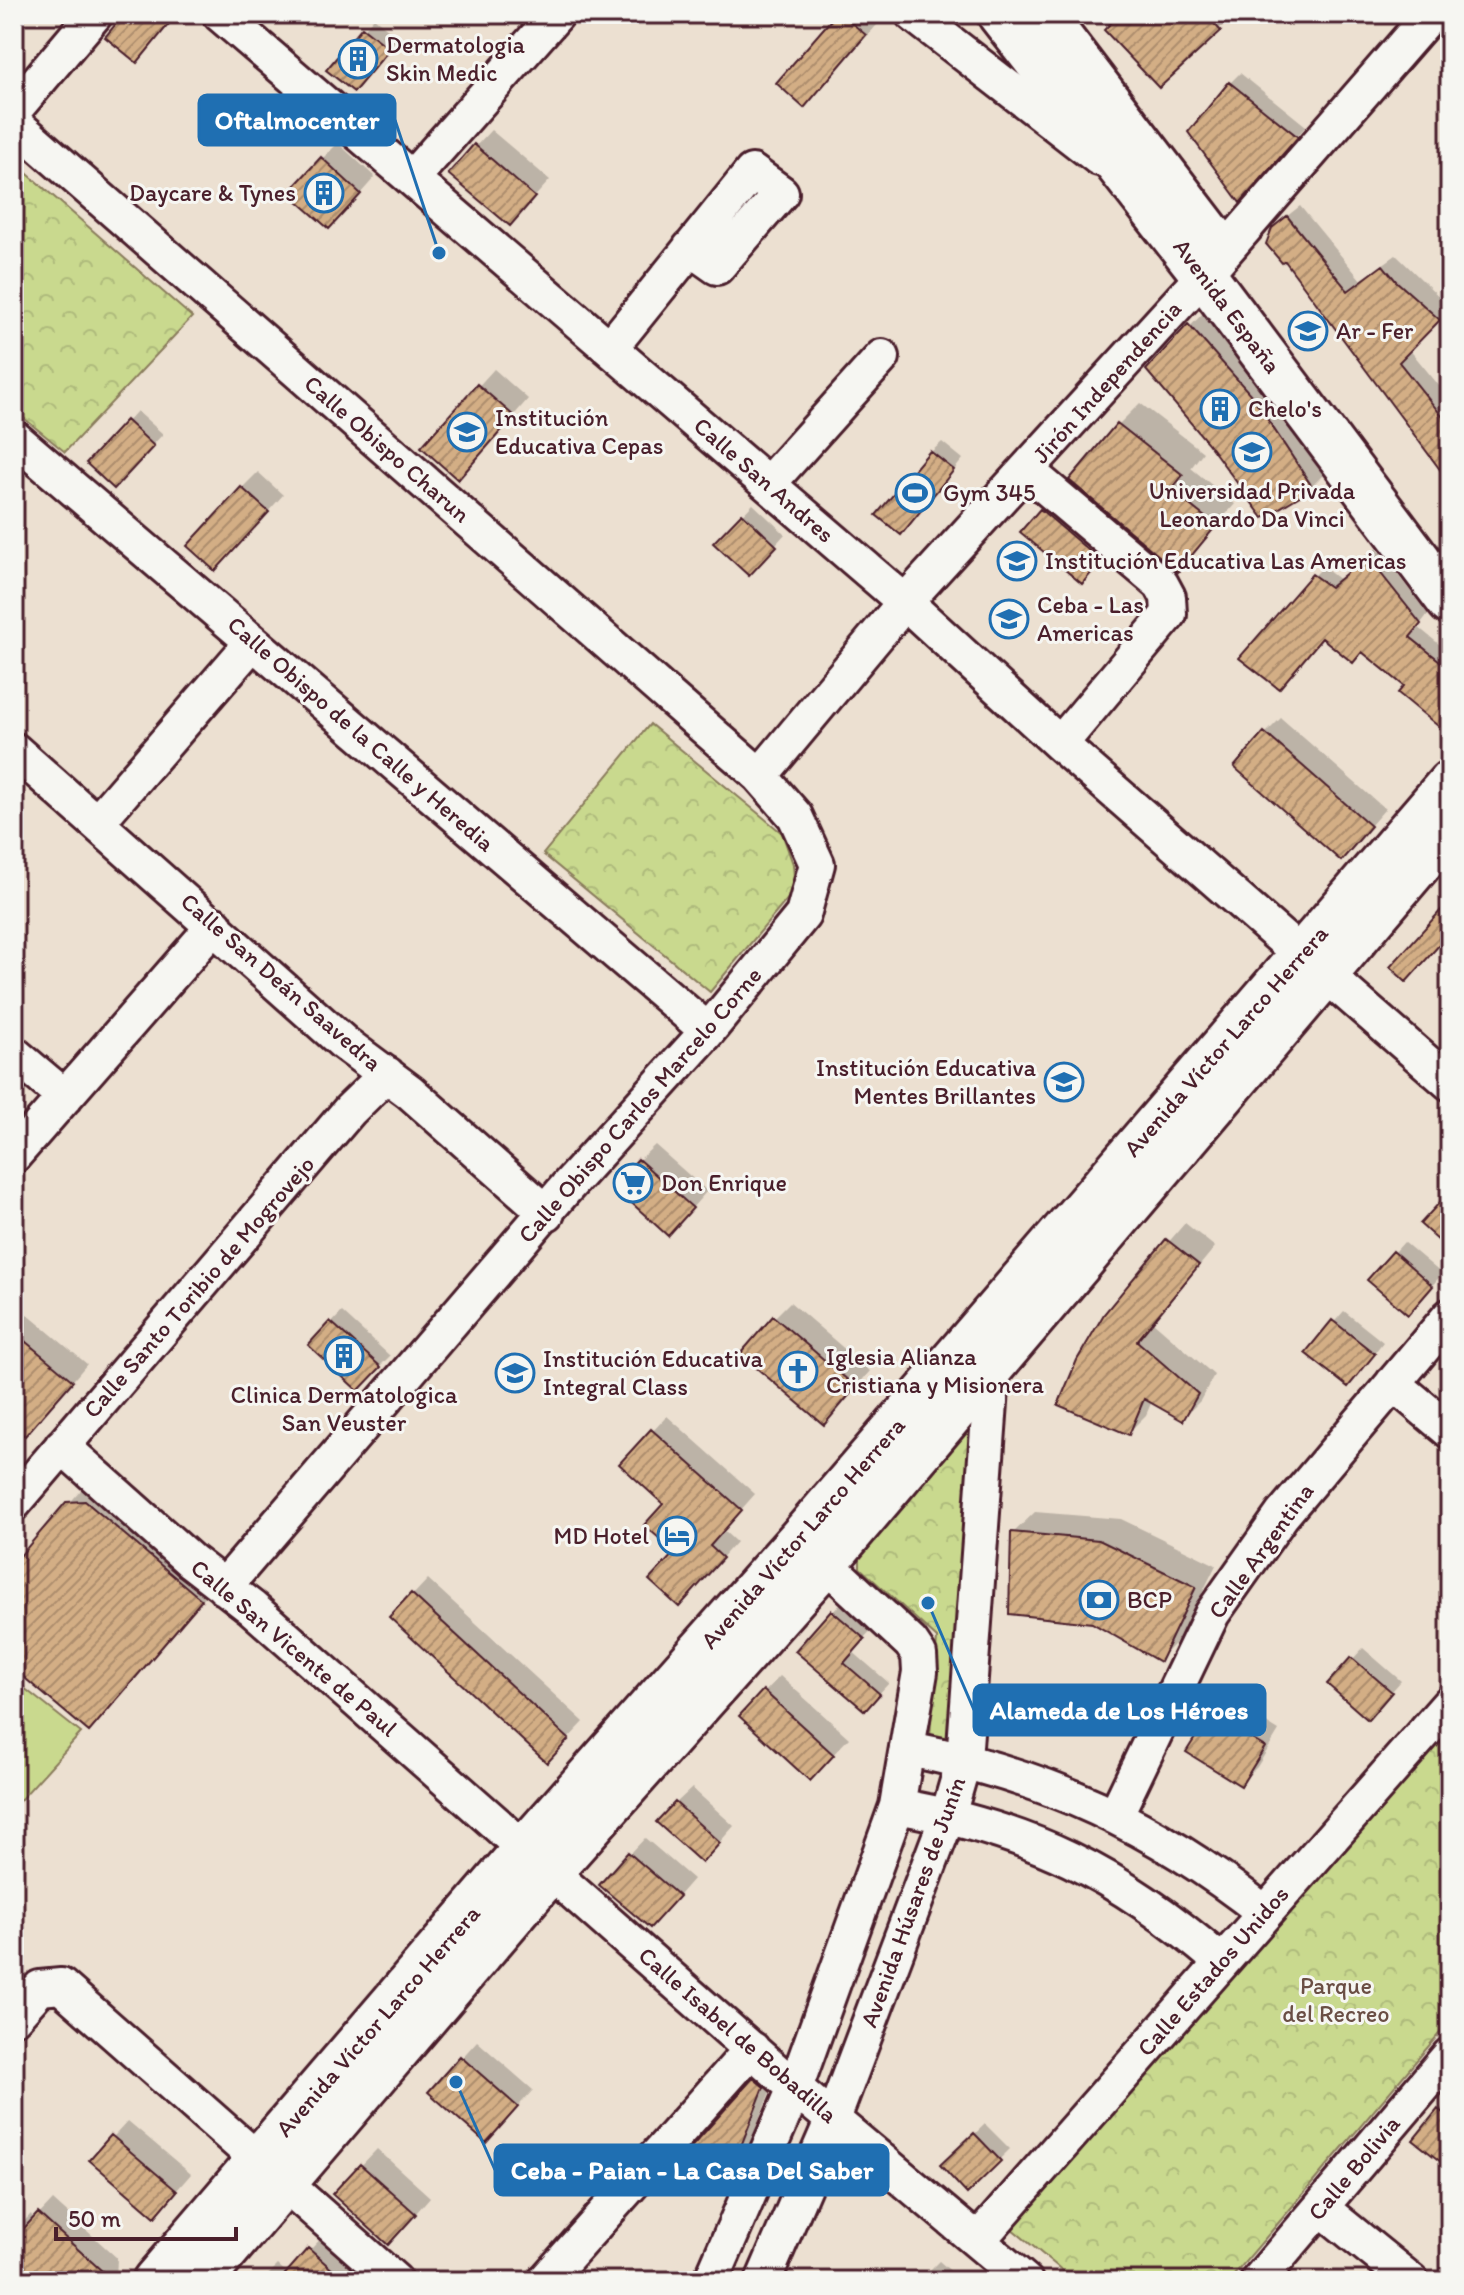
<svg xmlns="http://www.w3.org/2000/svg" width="1464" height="2295" font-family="Itim,sans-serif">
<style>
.park{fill:url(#park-crowns);stroke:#8a7c5c;stroke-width:2}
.pitch{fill:#c9d98e;stroke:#8a7c5c;stroke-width:2}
.shadow{fill:#0003}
.building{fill:url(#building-hatch);stroke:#4a1f2b;stroke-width:2}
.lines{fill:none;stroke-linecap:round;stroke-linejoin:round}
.minor-casing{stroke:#4a1f2b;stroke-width:40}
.major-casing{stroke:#4a1f2b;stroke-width:50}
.minor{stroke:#f6f6f2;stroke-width:34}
.major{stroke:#f6f6f2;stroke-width:44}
.labels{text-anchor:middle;stroke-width:6;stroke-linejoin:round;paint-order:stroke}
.poi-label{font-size:24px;fill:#4a1f2b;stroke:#f6f6f2;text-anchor:start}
.street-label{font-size:24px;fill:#4a1f2b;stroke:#f6f6f2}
.park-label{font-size:24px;fill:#6a4e44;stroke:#f6f6f2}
.leader{fill:none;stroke:#1f6fb2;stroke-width:3}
.callout-dot{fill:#1f6fb2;stroke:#f6f6f2;stroke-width:3}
.callout{fill:#1f6fb2;stroke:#1f6fb2;stroke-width:3}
.callout-label{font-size:26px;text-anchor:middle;font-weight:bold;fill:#fff}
</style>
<defs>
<pattern id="park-crowns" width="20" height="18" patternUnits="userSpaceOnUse" patternTransform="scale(2)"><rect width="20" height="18" fill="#c9d98e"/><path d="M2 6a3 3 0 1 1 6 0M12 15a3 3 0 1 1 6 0" fill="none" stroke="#aeba7b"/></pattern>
<pattern id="building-hatch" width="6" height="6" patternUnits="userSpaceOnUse" patternTransform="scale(2)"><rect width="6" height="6" fill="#d3ae85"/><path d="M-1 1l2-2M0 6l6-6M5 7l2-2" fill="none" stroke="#ad8d6d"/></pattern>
</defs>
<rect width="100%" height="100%" fill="#ece0d1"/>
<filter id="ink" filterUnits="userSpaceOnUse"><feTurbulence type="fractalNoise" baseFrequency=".0125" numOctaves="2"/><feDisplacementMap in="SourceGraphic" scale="16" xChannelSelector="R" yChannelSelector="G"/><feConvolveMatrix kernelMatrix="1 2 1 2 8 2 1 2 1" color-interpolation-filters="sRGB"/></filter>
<g filter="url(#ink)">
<path class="park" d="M 14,162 L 192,317 L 65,452 L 14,410 Z
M 650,724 L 782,833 L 793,864 L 795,890 L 710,992 L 543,854 Z
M 962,1432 L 969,1432 L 970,1439 L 947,1741 L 930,1737 L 937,1638 L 860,1568 L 860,1554 Z
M 1431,1732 L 1450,1750 L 1450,2021 L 1229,2281 L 1075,2281 L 1011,2228 Z"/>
<path class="pitch" d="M 14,1680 L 81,1733 L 14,1807 Z"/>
<path class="shadow" d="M 839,14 L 887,14 L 804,105 Z
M 1122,14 L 1235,14 L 1159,85 Z
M 374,18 L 398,37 L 364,79 L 329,70 Z
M 1240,73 L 1306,126 L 1250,190 L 1230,83 Z
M 491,130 L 550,180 L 510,224 L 476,146 Z
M 338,143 L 375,177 L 345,211 L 322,159 Z
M 1300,206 L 1361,280 L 1396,255 L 1450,307 L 1409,349 L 1450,399 L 1450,480 L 1286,217 Z
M 1207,309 L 1329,469 L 1312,486 L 1209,440 L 1148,370 Z
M 494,369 L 528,399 L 474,461 L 423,447 Z
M 1140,403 L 1203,452 L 1191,468 L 1235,504 L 1177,570 L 1119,424 Z
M 137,411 L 163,434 L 124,476 L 89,463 Z
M 942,442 L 963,459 L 911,522 L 931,452 Z
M 258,472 L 283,495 L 231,553 L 242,488 Z
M 1051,500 L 1110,549 L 1092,571 L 1041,510 Z
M 753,504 L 785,534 L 759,563 L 716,543 Z
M 1377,548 L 1428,614 L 1418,627 L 1450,653 L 1450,730 L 1314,576 L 1323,567 L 1340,580 Z
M 1281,718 L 1385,809 L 1356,842 L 1265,734 Z
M 1450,1001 L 1450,1021 L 1440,1012 Z
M 655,1145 L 707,1191 L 684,1217 L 639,1160 Z
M 1185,1223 L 1215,1247 L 1153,1322 L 1214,1375 L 1200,1401 L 1182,1419 L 1152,1401 L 1146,1415 L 1128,1433 L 1106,1315 Z
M 1404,1242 L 1442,1274 L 1418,1302 L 1370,1280 Z
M 790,1302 L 870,1371 L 840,1406 L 774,1318 Z
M 1344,1311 L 1383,1342 L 1358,1374 L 1308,1352 Z
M 342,1312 L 390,1356 L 358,1388 L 311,1345 Z
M 27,1314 L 87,1364 L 41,1418 L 14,1425 L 14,1327 Z
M 667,1416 L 755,1494 L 723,1530 L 736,1542 L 693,1590 L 678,1552 L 666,1504 L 622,1464 Z
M 89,1481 L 222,1577 L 89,1730 L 14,1667 L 14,1566 Z
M 1035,1512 L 1121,1519 L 1216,1565 L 1180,1638 L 1159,1659 L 1092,1622 L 1013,1533 Z
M 428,1579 L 584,1722 L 547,1761 L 413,1595 Z
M 843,1601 L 874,1627 L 852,1651 L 889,1683 L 875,1698 L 798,1650 Z
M 1363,1648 L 1401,1681 L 1378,1707 L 1330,1684 Z
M 780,1676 L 849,1738 L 826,1762 L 742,1716 Z
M 1227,1699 L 1279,1731 L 1257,1767 L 1241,1783 L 1212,1715 Z
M 692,1788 L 734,1826 L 718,1844 L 676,1803 Z
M 645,1838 L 693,1879 L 666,1910 L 602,1884 Z
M 477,2041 L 533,2090 L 501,2125 L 431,2092 Z
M 770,2063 L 778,2071 L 740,2169 L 725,2184 L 689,2153 Z
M 1450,2100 L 1450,2167 L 1440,2110 Z
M 128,2121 L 191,2174 L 170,2198 L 92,2160 Z
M 985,2124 L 1010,2149 L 967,2191 L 943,2165 Z
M 377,2149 L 430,2197 L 404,2227 L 334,2194 Z
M 53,2200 L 117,2258 L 116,2281 L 14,2281 L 14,2232 L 31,2214 L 34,2220 Z
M 325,2234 L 374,2281 L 262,2281 L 278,2265 L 288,2274 Z
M 939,2261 L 962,2281 L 919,2281 Z"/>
<path class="building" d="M 124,14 L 177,14 L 137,63 L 105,37 Z
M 836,14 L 841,14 L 866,35 L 804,108 L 776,83 Z
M 1120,14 L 1166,14 L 1173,21 L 1181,14 L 1205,14 L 1221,31 L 1159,88 L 1104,30 Z
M 362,27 L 390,49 L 354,92 L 326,70 Z
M 1229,82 L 1298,137 L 1240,203 L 1188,132 Z
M 474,144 L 535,197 L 510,226 L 448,174 Z
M 321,157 L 361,194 L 329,229 L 288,193 Z
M 1287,216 L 1348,291 L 1383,265 L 1396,281 L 1440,320 L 1399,362 L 1450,426 L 1450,483 L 1285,261 L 1282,263 L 1266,244 L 1272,228 Z
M 1188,324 L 1252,396 L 1313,488 L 1263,518 L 1207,442 L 1146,370 Z
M 477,384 L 514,416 L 458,480 L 421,447 Z
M 126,420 L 154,446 L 114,489 L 86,463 Z
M 1117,423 L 1183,475 L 1171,490 L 1216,526 L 1178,572 L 1069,480 Z
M 930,451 L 954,470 L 901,535 L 876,515 Z
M 241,487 L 269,512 L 215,571 L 187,546 Z
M 1040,509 L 1101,561 L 1082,584 L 1020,532 Z
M 742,513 L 777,546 L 749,576 L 713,543 Z
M 1367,556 L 1421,624 L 1410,637 L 1450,669 L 1450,736 L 1398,693 L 1404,686 L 1362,652 L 1353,663 L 1322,638 L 1279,689 L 1239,658 L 1312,574 L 1330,587 Z
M 1264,732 L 1371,826 L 1341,861 L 1234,767 Z
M 1450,900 L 1450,933 L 1406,982 L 1390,967 Z
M 638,1159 L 693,1208 L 668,1236 L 613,1186 Z
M 1450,1191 L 1450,1251 L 1420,1224 Z
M 1166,1239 L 1199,1265 L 1137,1341 L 1198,1394 L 1183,1421 L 1144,1399 L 1129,1435 L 1058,1405 L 1077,1360 L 1104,1314 Z
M 1393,1251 L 1433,1286 L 1408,1315 L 1367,1280 Z
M 773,1316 L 856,1387 L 824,1425 L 740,1354 Z
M 1332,1320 L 1375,1354 L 1348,1387 L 1305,1353 Z
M 330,1321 L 381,1367 L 358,1391 L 308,1345 Z
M 14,1332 L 73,1381 L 25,1436 L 14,1427 Z
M 651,1429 L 742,1510 L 710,1546 L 723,1558 L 679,1607 L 649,1580 L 675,1552 L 644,1525 L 663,1504 L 619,1464 Z
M 85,1501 L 202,1600 L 89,1732 L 14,1669 L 14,1563 L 66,1502 Z
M 1011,1532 L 1099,1540 L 1196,1587 L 1160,1662 L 1092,1623 L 1009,1614 Z
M 411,1593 L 569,1739 L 547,1763 L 389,1617 Z
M 831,1610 L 865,1639 L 844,1663 L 880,1694 L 865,1711 L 795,1651 Z
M 1351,1657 L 1392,1692 L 1368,1720 L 1327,1684 Z
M 763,1690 L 834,1755 L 810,1781 L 739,1716 Z
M 1210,1714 L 1265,1747 L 1241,1786 L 1186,1752 Z
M 675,1802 L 720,1843 L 702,1863 L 656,1822 Z
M 628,1852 L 679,1896 L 650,1928 L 599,1885 Z
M 460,2056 L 518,2107 L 486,2143 L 428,2092 Z
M 753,2078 L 764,2087 L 725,2187 L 686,2153 Z
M 1438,2109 L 1450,2119 L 1450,2169 L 1413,2140 Z
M 974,2133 L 1001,2161 L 967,2194 L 940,2165 Z
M 111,2135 L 177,2191 L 155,2217 L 89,2160 Z
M 360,2164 L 416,2214 L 388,2245 L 332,2194 Z
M 38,2213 L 113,2281 L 14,2281 L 14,2239 Z
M 308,2248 L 345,2281 L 279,2281 Z"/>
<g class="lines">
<g class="minor-casing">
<path id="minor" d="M 220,14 L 905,602 L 1060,744 L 1300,954
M 913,14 L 1099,158
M 14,110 L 95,14
M 14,123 L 760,776 L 795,816 L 817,864 L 803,915 L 708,1031 L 566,1188 L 224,1587
M 413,177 L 557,14
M 610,348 L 752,172 L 781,193 L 717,267 L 690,248
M 14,438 L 708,1031
M 1026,470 L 1161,584 L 1168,597 L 1169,614 L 1060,744
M 768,484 L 882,357
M 14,750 L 344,1043 L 410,1092 L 547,1213
M 760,776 L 905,602 L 1204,275 L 1431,14
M 97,822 L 253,642
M 1325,974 L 1450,1083
M 14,1054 L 65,1097
M 14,1155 L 215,925
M 1393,1383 L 1450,1431
M 62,1446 L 191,1561 L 252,1608 L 795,2088 L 1025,2281
M 14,1503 L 350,1110 L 387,1074
M 909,1749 C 1047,1776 1154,1825 1264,1912
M 897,1806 C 1031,1830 1118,1873 1220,1961
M 1116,1814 L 1212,1614 L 1282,1515 L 1450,1316
M 14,2017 L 40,1988 L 61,1986 L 395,2281
M 1321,2208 L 1411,2281
M 978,2240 L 1450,1703
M 545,2281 L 752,2049
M 711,2281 L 795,2088 L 897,1806 L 920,1672 L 919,1655 L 911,1643 L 809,1548
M 763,2281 L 833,2119 L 948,1815 L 964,1760 L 993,1361
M 1258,2281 L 1450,2055"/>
</g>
<g class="major-casing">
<path id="major" d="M 1000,14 L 1204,275 L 1450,602
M 1042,14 L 1220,247
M 155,2281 L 526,1848 L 800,1539 L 1450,783
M 200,2281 L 551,1870 L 824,1564 L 1440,839"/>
</g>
<use href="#minor" class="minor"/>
<use href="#major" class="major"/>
</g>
</g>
<defs>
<g id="building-ring" transform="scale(2)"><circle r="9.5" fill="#f6f6f2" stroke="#1f6fb2" stroke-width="1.5"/><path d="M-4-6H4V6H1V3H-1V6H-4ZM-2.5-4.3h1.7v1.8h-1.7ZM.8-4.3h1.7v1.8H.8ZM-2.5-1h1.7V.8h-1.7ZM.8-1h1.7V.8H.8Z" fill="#1f6fb2"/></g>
<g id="school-ring" transform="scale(2)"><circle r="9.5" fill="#f6f6f2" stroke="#1f6fb2" stroke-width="1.5"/><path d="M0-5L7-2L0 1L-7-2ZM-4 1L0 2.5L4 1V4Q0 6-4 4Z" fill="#1f6fb2"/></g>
<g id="stadium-ring" transform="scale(2)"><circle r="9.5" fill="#f6f6f2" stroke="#1f6fb2" stroke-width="1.5"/><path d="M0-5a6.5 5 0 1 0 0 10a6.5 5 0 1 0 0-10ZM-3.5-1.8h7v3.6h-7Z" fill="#1f6fb2"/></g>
<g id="supermarket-ring" transform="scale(2)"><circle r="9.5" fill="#f6f6f2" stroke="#1f6fb2" stroke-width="1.5"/><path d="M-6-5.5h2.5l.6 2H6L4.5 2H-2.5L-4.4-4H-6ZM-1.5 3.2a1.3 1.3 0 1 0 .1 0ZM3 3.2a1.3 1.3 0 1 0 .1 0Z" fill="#1f6fb2"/></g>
<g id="church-ring" transform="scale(2)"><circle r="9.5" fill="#f6f6f2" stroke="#1f6fb2" stroke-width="1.5"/><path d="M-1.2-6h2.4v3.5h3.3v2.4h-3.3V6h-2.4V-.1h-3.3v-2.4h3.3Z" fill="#1f6fb2"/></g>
<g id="hotel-ring" transform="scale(2)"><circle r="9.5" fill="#f6f6f2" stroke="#1f6fb2" stroke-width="1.5"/><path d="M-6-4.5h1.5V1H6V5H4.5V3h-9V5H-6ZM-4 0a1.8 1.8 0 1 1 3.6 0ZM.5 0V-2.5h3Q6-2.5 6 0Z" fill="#1f6fb2"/></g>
<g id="bank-ring" transform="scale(2)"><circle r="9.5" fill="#f6f6f2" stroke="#1f6fb2" stroke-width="1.5"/><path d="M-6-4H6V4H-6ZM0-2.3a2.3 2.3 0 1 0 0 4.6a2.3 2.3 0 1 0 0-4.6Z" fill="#1f6fb2"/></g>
</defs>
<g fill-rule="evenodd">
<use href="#building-ring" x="358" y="59"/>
<use href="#building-ring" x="324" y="193"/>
<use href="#school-ring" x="1308" y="331"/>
<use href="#building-ring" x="1220" y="409"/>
<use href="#school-ring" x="467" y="432"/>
<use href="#school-ring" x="1252" y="452"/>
<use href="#stadium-ring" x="915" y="493"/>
<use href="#school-ring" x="1017" y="561"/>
<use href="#school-ring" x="1009" y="619"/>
<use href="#school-ring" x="1064" y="1082"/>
<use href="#supermarket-ring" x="633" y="1183"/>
<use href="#building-ring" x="344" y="1356"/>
<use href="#church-ring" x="798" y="1371"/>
<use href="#school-ring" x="515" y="1373"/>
<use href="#hotel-ring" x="677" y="1536"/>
<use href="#bank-ring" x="1099" y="1600"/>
</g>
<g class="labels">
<g class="poi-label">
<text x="386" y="53">Dermatologia<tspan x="386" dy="28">Skin Medic</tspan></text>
<text x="296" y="201" text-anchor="end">Daycare &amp; Tynes</text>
<text x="1336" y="339">Ar - Fer</text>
<text x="1248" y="417">Chelo's</text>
<text x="495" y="426">Institución<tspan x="495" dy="28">Educativa Cepas</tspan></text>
<text x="1252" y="499" text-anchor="middle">Universidad Privada<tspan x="1252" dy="28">Leonardo Da Vinci</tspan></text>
<text x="943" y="501">Gym 345</text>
<text x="1045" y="569">Institución Educativa Las Americas</text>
<text x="1037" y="613">Ceba - Las<tspan x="1037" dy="28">Americas</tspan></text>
<text x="1036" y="1076" text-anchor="end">Institución Educativa<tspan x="1036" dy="28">Mentes Brillantes</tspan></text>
<text x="661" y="1191">Don Enrique</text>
<text x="826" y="1365">Iglesia Alianza<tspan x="826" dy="28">Cristiana y Misionera</tspan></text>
<text x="543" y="1367">Institución Educativa<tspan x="543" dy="28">Integral Class</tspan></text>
<text x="344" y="1403" text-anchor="middle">Clinica Dermatologica<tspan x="344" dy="28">San Veuster</tspan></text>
<text x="649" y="1544" text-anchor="end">MD Hotel</text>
<text x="1127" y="1608">BCP</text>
</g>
<g class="street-label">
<text transform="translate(1227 306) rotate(53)" y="8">Avenida España</text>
<text transform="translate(1107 382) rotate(-48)" y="8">Jirón Independencia</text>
<text transform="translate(387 449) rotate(41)" y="8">Calle Obispo Charun</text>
<text transform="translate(764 480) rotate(41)" y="8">Calle San Andres</text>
<text transform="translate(361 734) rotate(41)" y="8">Calle Obispo de la Calle y Heredia</text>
<text transform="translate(281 982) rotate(41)" y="8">Calle San Deán Saavedra</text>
<text transform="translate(1226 1041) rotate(-49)" y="8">Avenida Víctor Larco Herrera</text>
<text transform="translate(640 1105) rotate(-49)" y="8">Calle Obispo Carlos Marcelo Corne</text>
<text transform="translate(199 1287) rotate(-49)" y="8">Calle Santo Toribio de Mogrovejo</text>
<text transform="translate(803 1533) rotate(-49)" y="8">Avenida Víctor Larco Herrera</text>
<text transform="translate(1261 1551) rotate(-54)" y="8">Calle Argentina</text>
<text transform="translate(294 1648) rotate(40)" y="8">Calle San Vicente de Paul</text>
<text transform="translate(913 1902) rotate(-70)" y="8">Avenida Húsares de Junín</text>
<text transform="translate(1213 1971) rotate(-49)" y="8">Calle Estados Unidos</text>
<text transform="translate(378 2021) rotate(-49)" y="8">Avenida Víctor Larco Herrera</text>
<text transform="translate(738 2035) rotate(41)" y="8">Calle Isabel de Bobadilla</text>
<text transform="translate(1354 2168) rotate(-50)" y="8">Calle Bolivia</text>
</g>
<g class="park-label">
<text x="1336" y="1994">Parque<tspan x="1336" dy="28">del Recreo</tspan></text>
</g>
</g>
<path class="leader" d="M439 253L395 120M928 1603L974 1710M456 2082L495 2170"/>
<g class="callout-dot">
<circle cx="439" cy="253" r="8"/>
<circle cx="928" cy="1603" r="8"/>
<circle cx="456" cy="2082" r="8"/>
</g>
<g class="callout">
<rect x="199" y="95" width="196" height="50" rx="8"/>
<rect x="974" y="1685" width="291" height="50" rx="8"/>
<rect x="495" y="2145" width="393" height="50" rx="8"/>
</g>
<g class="callout-label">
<text x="297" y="129">Oftalmocenter</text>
<text x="1119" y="1719">Alameda de Los Héroes</text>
<text x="692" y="2179">Ceba - Paian - La Casa Del Saber</text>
</g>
<rect width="1464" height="2295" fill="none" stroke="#f6f6f2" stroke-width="48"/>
<rect x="24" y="24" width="1416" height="2247" fill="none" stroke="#4a1f2b" stroke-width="3" filter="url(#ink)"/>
<path d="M56 2227v12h180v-12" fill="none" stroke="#4a1f2b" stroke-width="4"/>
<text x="68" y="2227" font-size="24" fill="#4a1f2b" stroke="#f6f6f2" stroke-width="6" paint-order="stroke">50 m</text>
</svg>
